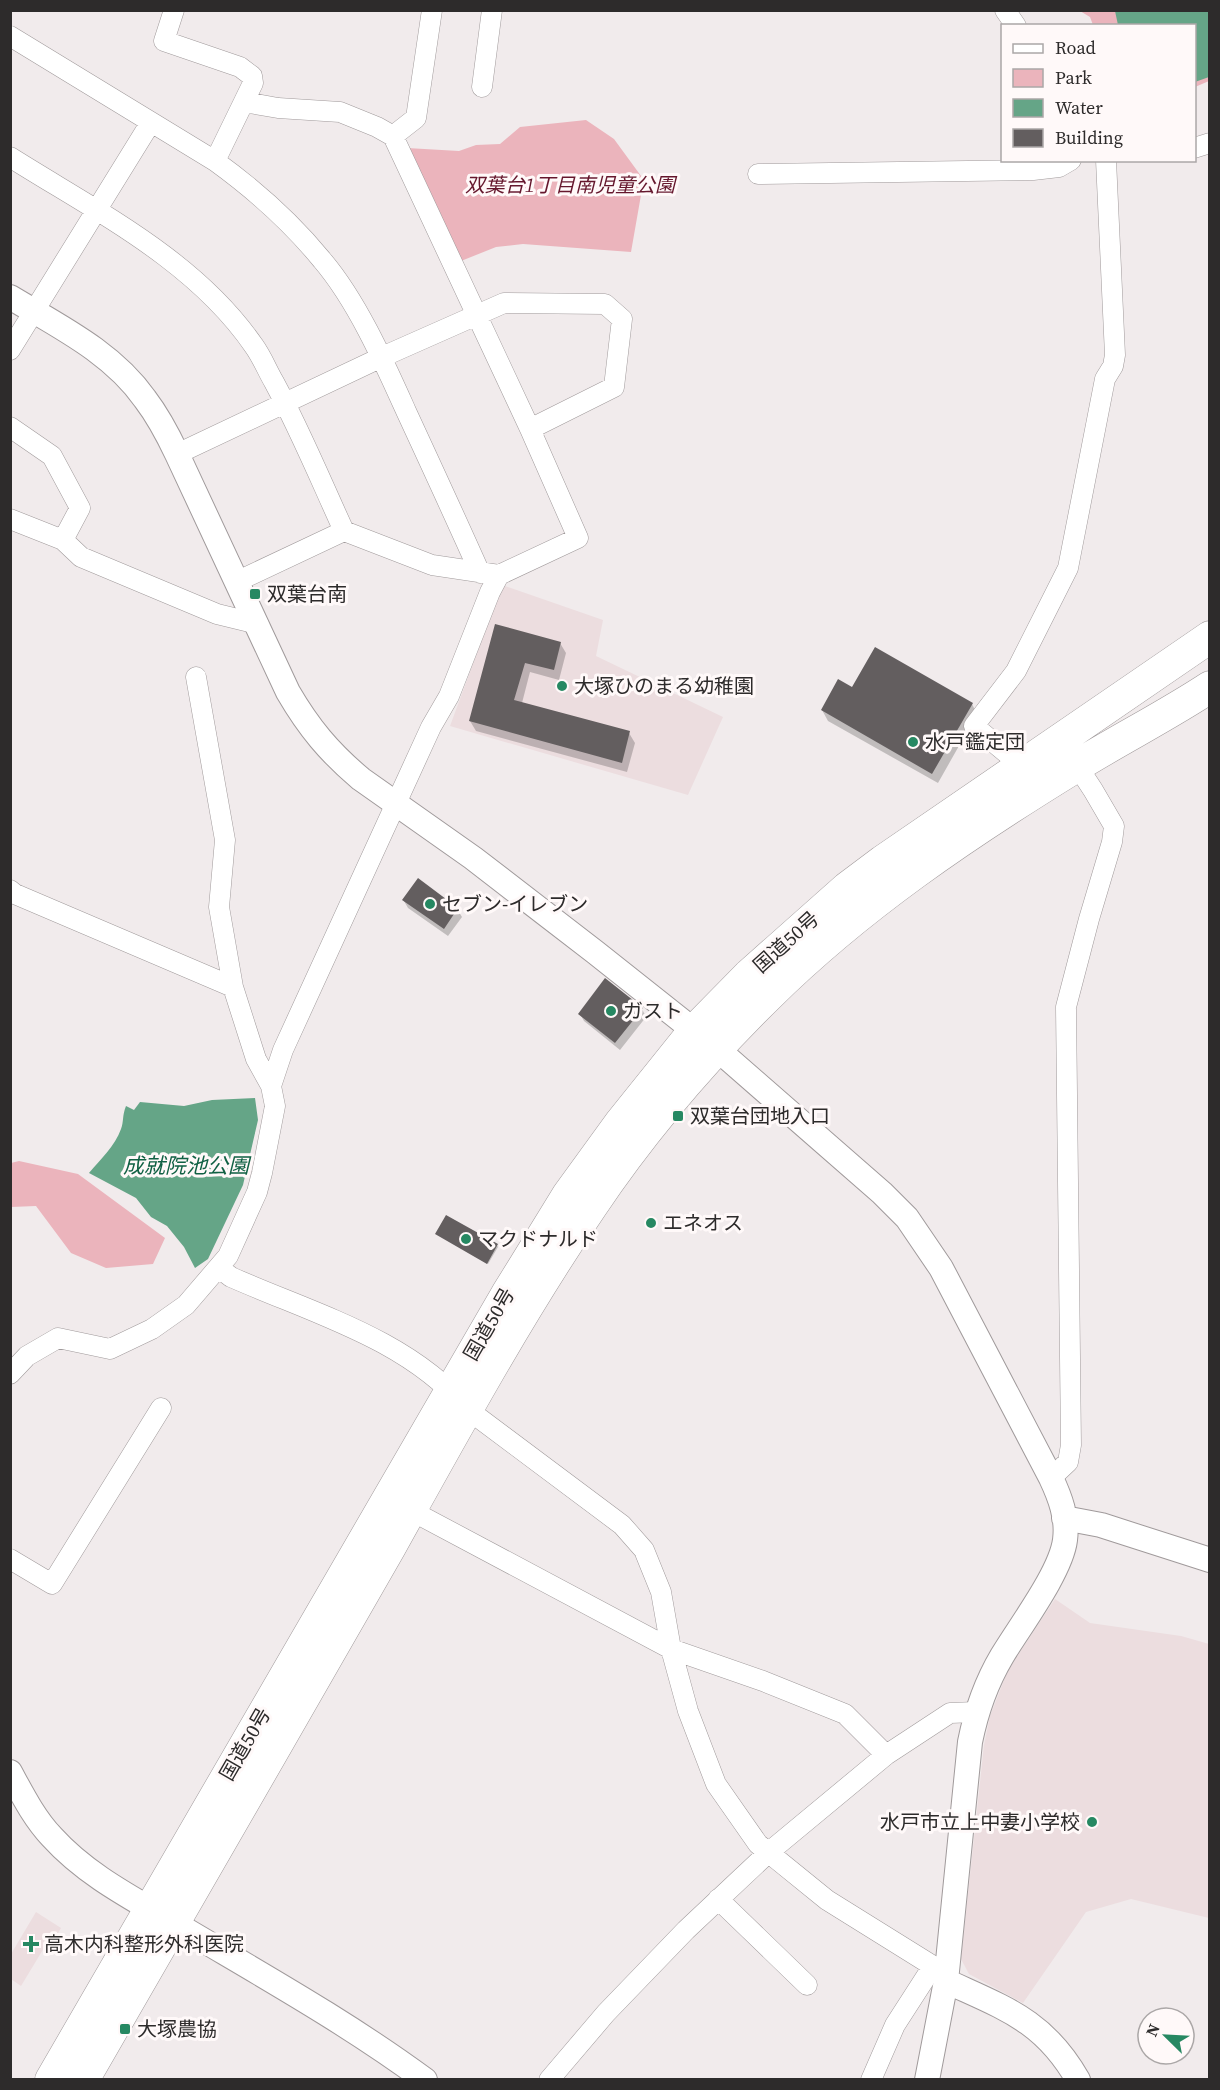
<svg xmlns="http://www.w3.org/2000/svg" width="1220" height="2090" font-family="'Source Serif 4','Noto Sans JP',serif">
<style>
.built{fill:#ecdddf}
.green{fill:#ebb4bc}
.water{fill:#65a587}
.shadow{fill:#0003}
.building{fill:#635e5f}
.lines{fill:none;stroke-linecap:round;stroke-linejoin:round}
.minor-casing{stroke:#a09a9b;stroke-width:21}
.tertiary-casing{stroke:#a09a9b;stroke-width:26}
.trunk-casing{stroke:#a09a9b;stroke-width:33}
.minor{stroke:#fff;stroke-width:20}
.tertiary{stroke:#fff;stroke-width:24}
.trunk{stroke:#fff;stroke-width:32}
.poi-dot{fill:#268862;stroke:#fff9f9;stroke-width:2}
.labels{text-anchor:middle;stroke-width:6;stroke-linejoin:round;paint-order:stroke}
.park-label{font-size:20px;font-style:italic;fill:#65172d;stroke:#fff9f9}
.poi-label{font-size:20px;fill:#2d2b2b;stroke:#fff9f9;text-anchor:start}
.street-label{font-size:20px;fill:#2d2b2b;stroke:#fff9f9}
.water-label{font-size:21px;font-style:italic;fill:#116144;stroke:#fff9f9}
</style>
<rect width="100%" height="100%" fill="#f1ebec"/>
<path class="built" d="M 502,585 L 603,620 L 596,656 L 723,717 L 688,795 L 450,726 Z
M 1055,1599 L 1090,1623 L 1181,1636 L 1209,1644 L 1209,1918 L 1131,1899 L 1086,1912 L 1023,2003 L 969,1974 L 961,1959 L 984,1745 L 990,1716 L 1008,1670 Z
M 36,1912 L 61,1928 L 57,1935 L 53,1933 L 21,1986 L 11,1979 L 11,1954 Z"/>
<path class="green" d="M 1080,11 L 1209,11 L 1209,81 L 1195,87 L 1194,26 L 1093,25 L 1090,17 Z
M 586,120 L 614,139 L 652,191 L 641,195 L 631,252 L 523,244 L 496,247 L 461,261 L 407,148 L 459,151 L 476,145 L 500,144 L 520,127 Z
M 19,1161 L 78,1174 L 165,1238 L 153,1264 L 106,1268 L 71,1253 L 36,1206 L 11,1207 L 11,1163 Z"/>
<path class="water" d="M 1115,11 L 1209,11 L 1209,77 L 1195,82 L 1194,26 L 1118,25 Z
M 255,1098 L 258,1120 L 243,1185 L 208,1259 L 195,1268 L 184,1247 L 167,1226 L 151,1217 L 136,1198 L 89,1173 C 100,1160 115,1146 121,1129 C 124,1121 122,1116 126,1106 L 134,1110 L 140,1102 L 184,1106 L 212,1100 Z"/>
<path class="shadow" d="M 496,626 L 560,643 L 566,653 L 559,680 L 530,672 L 522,703 L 629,733 L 635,743 L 627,772 L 476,731 L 470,721 Z
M 853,689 L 972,704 L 977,714 L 938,783 L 828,721 L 822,710 Z
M 418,880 L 457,909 L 462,917 L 448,936 L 408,908 L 404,901 Z
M 642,1009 L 646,1017 L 620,1050 L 584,1021 L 580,1014 Z
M 437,1234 L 497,1245 L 498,1247 L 488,1264 Z"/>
<path class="building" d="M 495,624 L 561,642 L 554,670 L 525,663 L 514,700 L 630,731 L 622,763 L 469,721 Z
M 875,647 L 973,703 L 932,774 L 821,710 L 838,679 L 852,687 Z
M 418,878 L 458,908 L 444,929 L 402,900 Z
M 605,978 L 643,1008 L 615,1043 L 578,1014 Z
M 446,1215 L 498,1244 L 487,1264 L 435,1234 Z"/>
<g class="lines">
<g class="minor-casing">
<path id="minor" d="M 174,10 L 164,41 L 240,67 L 252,76 L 253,83 L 215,161
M 1005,10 L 1016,26
M 10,36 L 215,161 C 255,190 291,222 322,260 C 357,301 384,362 406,411 C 431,465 456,519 480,573
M 482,87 L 492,10
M 393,136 L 416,118 L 432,10
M 1194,148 L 1210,143
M 10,157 C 97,212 195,260 254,346 C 262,357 267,370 274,382 C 300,430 321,481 344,531
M 758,174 L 1033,170 L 1059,167 L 1071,160
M 10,350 L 151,122
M 10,427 L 52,456 L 80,508 L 63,540
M 177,454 L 382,357 L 504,303 L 605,304 L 622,319 L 614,387 L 530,429
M 10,519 L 63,540 L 81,557 L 217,614 L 258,624
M 238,581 L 344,531 L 432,565 L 499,575 L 578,538 L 530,429 L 393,136 L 377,127 L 340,112 L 278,108 L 244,102
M 1022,766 L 974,726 L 1016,671 L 1068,568 L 1105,379 L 1113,366 L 1115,355 L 1106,160
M 10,890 L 15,894 L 233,987
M 271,1086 L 283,1050 L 431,727 L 449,696 L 490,592 L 499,575
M 219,1268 L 231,1277 C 312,1313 408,1339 467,1409 L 622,1525 L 644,1550 L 661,1592 L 671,1649 L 688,1711 L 716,1784 L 758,1844 L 827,1900 L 933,1966 L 948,1967
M 10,1374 L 27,1356 L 58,1338 L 110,1349 L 152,1329 L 186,1305 L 228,1256 L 257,1192 L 262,1173 L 275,1106 L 271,1086 L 256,1059 L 233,987 L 219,907 L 225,840 L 196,677
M 1051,1478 L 1068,1462 L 1071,1445 L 1066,1007 L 1089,919 L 1112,842 L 1114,826 L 1093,790 L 1072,758
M 410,1510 L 671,1649 L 763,1681 L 845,1714 L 886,1755
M 10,1559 L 52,1584 L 161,1408
M 718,1899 L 807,1985
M 549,2080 L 606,2013 L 686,1930 L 769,1852 L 886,1755 L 950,1713 L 976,1712
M 871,2080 L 895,2025 L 933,1966"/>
</g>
<g class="tertiary-casing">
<path id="tertiary" d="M 10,297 C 58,326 112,352 145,399 C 158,416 168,435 177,454 L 288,692 C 309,728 329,752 361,779 L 473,858 L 595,952 L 716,1048 L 882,1193 L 907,1218 L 941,1268 L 1051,1478 C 1060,1497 1068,1518 1065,1540 C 1061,1572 1020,1626 1002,1656 C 986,1683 976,1712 970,1742 L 946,1981 L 927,2080
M 1064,1518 L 1101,1525 L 1210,1560
M 10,1772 C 22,1794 34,1818 52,1837 C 89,1878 140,1902 186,1930 C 267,1978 349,2024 425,2080
M 946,1981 C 1004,2008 1044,2020 1078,2080"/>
</g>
<g class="trunk-casing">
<path id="trunk" d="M 51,2080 L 507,1294 L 568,1195 L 621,1122 L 694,1031 L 749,975 L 847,888 L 883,861 L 1210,637
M 83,2080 C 186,1902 288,1725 390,1547 C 454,1432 517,1316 591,1207 C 642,1131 702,1061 767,997 C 859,906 966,834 1075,767 C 1120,739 1166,716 1210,687"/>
</g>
<use href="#minor" class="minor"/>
<use href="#tertiary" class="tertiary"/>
<use href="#trunk" class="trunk"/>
</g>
<g class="poi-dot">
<rect x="249" y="588" width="12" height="12" rx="3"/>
<circle cx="562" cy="686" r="6"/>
<circle cx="913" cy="742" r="6"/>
<circle cx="430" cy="904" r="6"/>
<circle cx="611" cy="1011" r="6"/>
<rect x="672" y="1110" width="12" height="12" rx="3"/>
<circle cx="651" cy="1223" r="6"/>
<circle cx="466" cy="1239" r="6"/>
<circle cx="1092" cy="1822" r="6"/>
<path d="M28 1935h6v6h6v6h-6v6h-6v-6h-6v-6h6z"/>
<rect x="119" y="2023" width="12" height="12" rx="3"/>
</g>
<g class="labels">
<g class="park-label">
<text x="570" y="192">双葉台1丁目南児童公園</text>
</g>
<g class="poi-label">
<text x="267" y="601">双葉台南</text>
<text x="574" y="693">大塚ひのまる幼稚園</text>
<text x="925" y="749">水戸鑑定団</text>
<text x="442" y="911">セブン-イレブン</text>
<text x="623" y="1018">ガスト</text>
<text x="690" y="1123">双葉台団地入口</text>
<text x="663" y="1230">エネオス</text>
<text x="478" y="1246">マクドナルド</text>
<text x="1080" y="1829" text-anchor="end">水戸市立上中妻小学校</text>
<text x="44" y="1951">高木内科整形外科医院</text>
<text x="137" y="2036">大塚農協</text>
</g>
<g class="street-label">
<text transform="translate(786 942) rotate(-42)" y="7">国道50号</text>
<text transform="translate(489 1324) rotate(-60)" y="7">国道50号</text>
<text transform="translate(245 1744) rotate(-60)" y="7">国道50号</text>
</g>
<g class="water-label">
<text x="186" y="1173">成就院池公園</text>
</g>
</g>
<rect width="1220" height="2090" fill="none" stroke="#2d2b2b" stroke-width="24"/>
<rect x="1001" y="24" width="195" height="138" fill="#fff9f9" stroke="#aba7a7" stroke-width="1.5"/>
<rect x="1013" y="44" width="30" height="9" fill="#ffffff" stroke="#aba7a7" stroke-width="1.5"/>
<text x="1055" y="54" font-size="18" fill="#2d2b2b">Road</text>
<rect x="1013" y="69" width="30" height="18" fill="#ebb4bc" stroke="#aba7a7" stroke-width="1.5"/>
<text x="1055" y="84" font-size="18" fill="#2d2b2b">Park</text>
<rect x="1013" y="99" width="30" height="18" fill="#65a587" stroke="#aba7a7" stroke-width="1.5"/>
<text x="1055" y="114" font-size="18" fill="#2d2b2b">Water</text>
<rect x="1013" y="129" width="30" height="18" fill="#635e5f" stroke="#aba7a7" stroke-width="1.5"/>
<text x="1055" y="144" font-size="18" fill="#2d2b2b">Building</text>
<g transform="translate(1166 2036) rotate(294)"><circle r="28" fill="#fff9f9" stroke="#aba7a7" stroke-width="1.5"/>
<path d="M0-4.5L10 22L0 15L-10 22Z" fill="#268862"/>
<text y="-9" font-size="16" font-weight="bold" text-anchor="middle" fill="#2d2b2b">N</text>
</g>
</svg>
